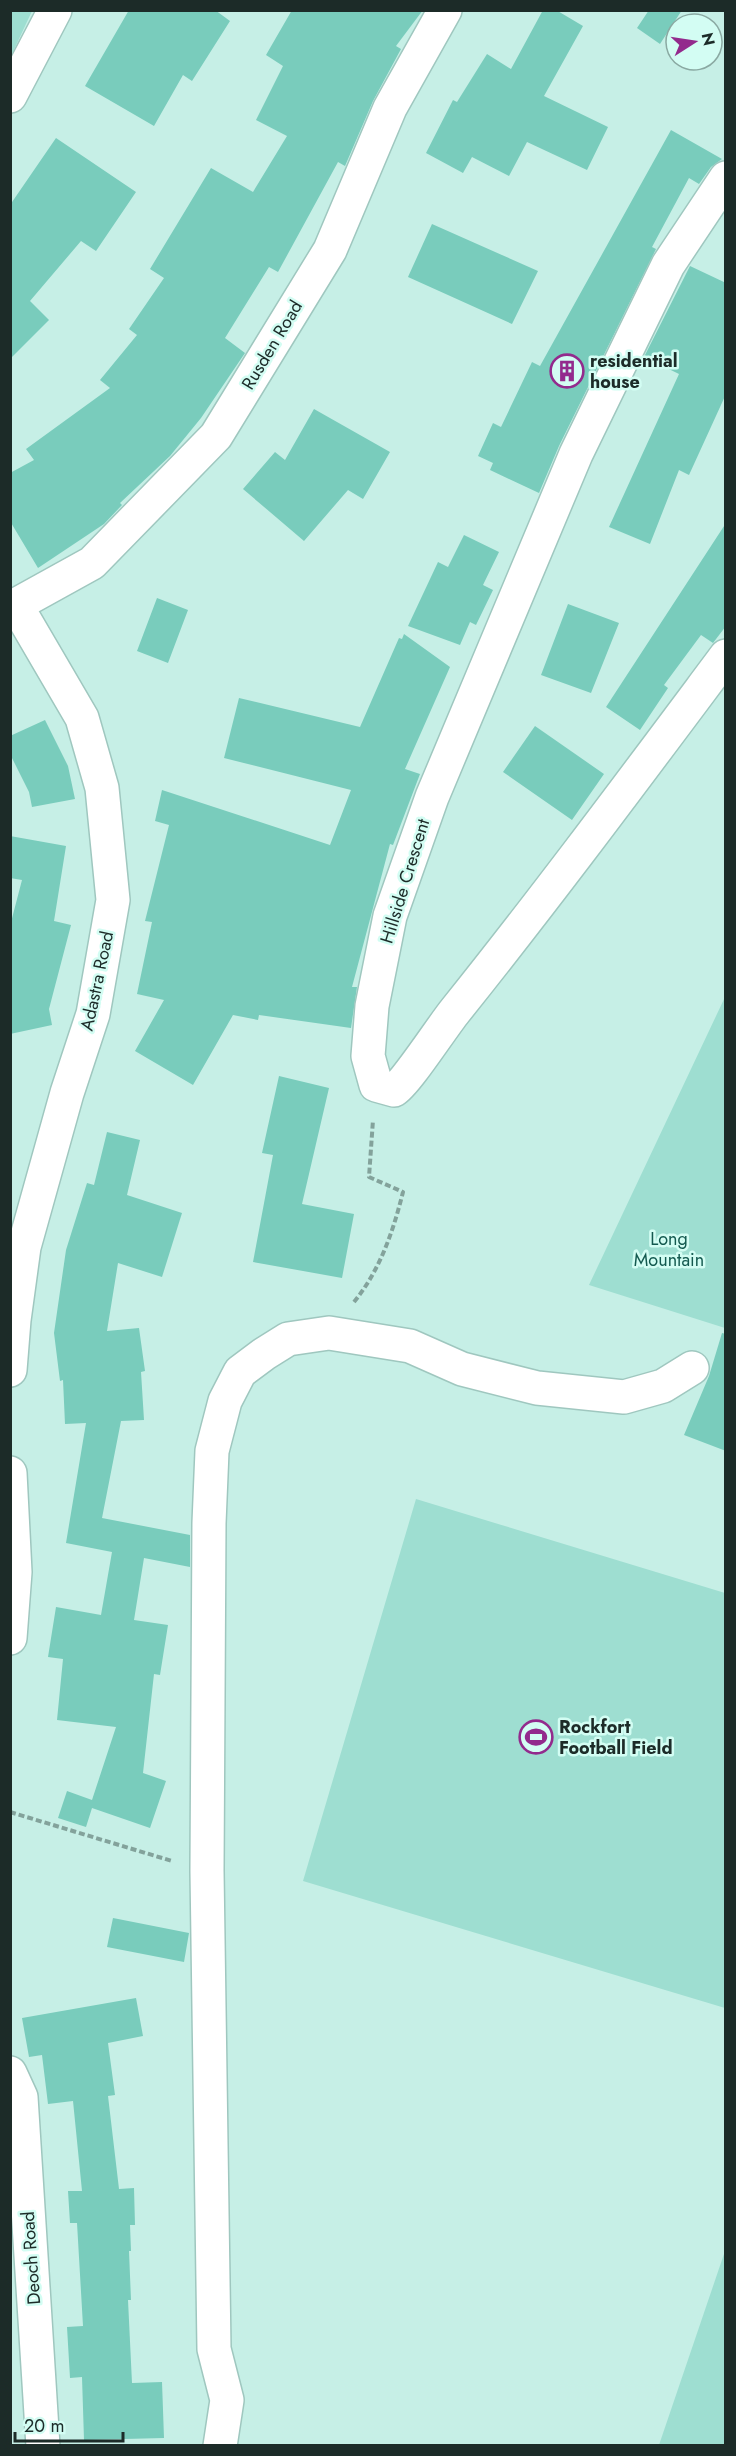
<svg xmlns="http://www.w3.org/2000/svg" width="736" height="2456" font-family="Jost,sans-serif">
<style>
.green{fill:#9eded1}
.building{fill:#79ccbc}
.lines{fill:none;stroke-linecap:round;stroke-linejoin:round}
.minor-casing{stroke:#9fc7bf;stroke-width:36}
.path{stroke:#83a29b;stroke-width:4;stroke-dasharray:6 3;stroke-linecap:butt}
.minor{stroke:#fff;stroke-width:33}
.labels{text-anchor:middle;stroke-width:5;stroke-linejoin:round;paint-order:stroke}
.street-label{font-size:18px;fill:#1c2b28;stroke:#d3fdf3}
.poi-label{font-size:18px;font-weight:bold;fill:#1c2b28;stroke:#d3fdf3;text-anchor:start}
.park-label{font-size:18px;fill:#13594f;stroke:#d3fdf3}
</style>
<rect width="100%" height="100%" fill="#c6efe6"/>
<path class="green" d="M 11,10 L 32,11 L 11,56 L 10,11 Z
M 725,997 L 725,1328 L 589,1285 Z
M 416,1499 L 725,1593 L 725,2008 L 303,1881 Z
M 725,2251 L 725,2445 L 659,2445 Z"/>
<path class="building" d="M 129,10 L 215,10 L 230,21 L 192,81 L 183,75 L 154,126 L 85,86 Z
M 292,10 L 423,10 L 396,46 L 401,49 L 373,101 L 345,166 L 338,162 L 278,272 L 269,267 L 225,338 L 245,353 L 201,418 L 170,456 L 120,503 L 122,505 L 104,524 L 38,568 L 10,521 L 10,473 L 34,460 L 26,449 L 110,388 L 100,380 L 137,335 L 129,329 L 164,278 L 150,269 L 211,168 L 253,192 L 287,136 L 256,120 L 283,66 L 266,55 Z
M 543,10 L 556,10 L 583,26 L 544,96 L 608,127 L 587,170 L 527,142 L 509,176 L 472,157 L 463,173 L 426,153 L 453,100 L 457,102 L 487,54 L 511,69 Z
M 649,10 L 682,10 L 660,44 L 637,28 Z
M 671,130 L 722,159 L 711,167 L 699,184 L 689,178 L 652,247 L 656,249 L 559,446 L 539,493 L 490,470 L 493,463 L 478,456 L 493,423 L 501,427 L 532,362 L 540,366 Z
M 56,138 L 136,192 L 96,251 L 81,241 L 30,301 L 49,320 L 10,359 L 10,205 Z
M 432,224 L 538,271 L 512,324 L 408,277 Z
M 690,266 L 726,283 L 726,394 L 689,475 L 679,470 L 650,544 L 609,527 L 679,374 L 644,357 Z
M 314,409 L 390,452 L 363,499 L 348,490 L 304,541 L 243,489 L 275,452 L 285,460 Z
M 726,523 L 726,626 L 713,643 L 701,635 L 664,685 L 668,688 L 640,730 L 606,707 Z
M 464,535 L 499,552 L 483,585 L 493,590 L 476,625 L 470,622 L 460,645 L 408,626 L 438,562 L 448,567 Z
M 157,598 L 188,610 L 168,663 L 137,651 Z
M 568,604 L 619,623 L 591,693 L 541,675 Z
M 404,634 L 450,667 L 405,769 L 420,774 L 393,845 L 390,844 L 352,987 L 357,987 L 351,1028 L 259,1015 L 258,1020 L 233,1015 L 193,1085 L 135,1051 L 164,1000 L 137,994 L 152,922 L 145,921 L 169,825 L 155,821 L 162,790 L 330,845 L 351,790 L 224,758 L 239,698 L 360,727 L 399,638 L 402,639 Z
M 45,720 L 68,766 L 75,799 L 32,807 L 29,792 L 10,754 L 10,736 Z
M 535,726 L 604,774 L 572,820 L 503,772 Z
M 10,836 L 66,846 L 54,921 L 71,925 L 49,1009 L 52,1025 L 10,1034 L 10,926 L 22,880 L 10,878 Z
M 279,1076 L 329,1088 L 302,1204 L 354,1214 L 342,1278 L 253,1262 L 273,1155 L 262,1153 Z
M 107,1132 L 140,1140 L 127,1195 L 182,1213 L 162,1277 L 118,1263 L 107,1331 L 139,1328 L 145,1371 L 141,1372 L 144,1420 L 121,1421 L 102,1518 L 190,1535 L 190,1567 L 144,1558 L 134,1620 L 168,1625 L 160,1675 L 154,1674 L 143,1773 L 166,1781 L 150,1828 L 92,1808 L 86,1827 L 58,1818 L 67,1791 L 92,1800 L 116,1727 L 57,1720 L 63,1659 L 48,1657 L 56,1607 L 101,1615 L 112,1552 L 66,1543 L 86,1423 L 65,1424 L 63,1380 L 60,1381 L 54,1333 L 66,1250 L 87,1183 L 94,1185 Z
M 722,1333 L 726,1334 L 726,1451 L 684,1435 L 709,1376 Z
M 113,1918 L 189,1933 L 184,1962 L 107,1947 Z
M 136,1998 L 143,2036 L 108,2043 L 115,2095 L 108,2096 L 119,2189 L 134,2188 L 135,2225 L 130,2225 L 131,2251 L 129,2251 L 131,2300 L 128,2300 L 132,2383 L 162,2382 L 164,2438 L 84,2440 L 82,2377 L 70,2378 L 67,2327 L 83,2326 L 77,2223 L 70,2223 L 68,2191 L 82,2191 L 73,2101 L 48,2104 L 42,2055 L 29,2057 L 22,2018 Z"/>
<g class="lines">
<g class="minor-casing">
<path id="minor" d="M 10,96 L 55,10
M 726,178 L 668,265 L 576,454 L 432,797 L 390,916 L 372,1006 L 368,1056 L 376,1085 L 394,1090 C 406,1083 442,1027 455,1011 C 548,895 637,775 726,656
M 10,605 L 16,605 L 92,563 L 216,436 L 330,250 L 390,108 L 445,10
M 10,1370 L 14,1320 L 24,1247 L 67,1093 L 93,1014 L 113,900 L 102,788 L 82,718 L 16,605
M 10,1473 L 15,1572 L 10,1638
M 10,2073 L 21,2097 L 43,2446
M 220,2446 L 227,2400 L 214,2349 L 207,1871 L 209,1523 L 212,1451 L 225,1401 L 240,1372 L 264,1354 L 288,1339 L 329,1333 L 410,1346 L 462,1369 L 537,1388 L 624,1397 L 663,1386 L 692,1368"/>
</g>
<path class="path" d="M 354,1302 C 380,1270 393,1232 403,1192 L 369,1177 L 373,1120
M 10,1812 L 172,1861"/>
<use href="#minor" class="minor"/>
</g>
<defs>
<g id="building-ring" transform="scale(1.725)"><circle r="9.5" fill="#d3fdf3" stroke="#932a8d" stroke-width="1.5"/><path d="M-4-6H4V6H1V3H-1V6H-4ZM-2.5-4.3h1.7v1.8h-1.7ZM.8-4.3h1.7v1.8H.8ZM-2.5-1h1.7V.8h-1.7ZM.8-1h1.7V.8H.8Z" fill="#932a8d"/></g>
<g id="stadium-ring" transform="scale(1.725)"><circle r="9.5" fill="#d3fdf3" stroke="#932a8d" stroke-width="1.5"/><path d="M0-5a6.5 5 0 1 0 0 10a6.5 5 0 1 0 0-10ZM-3.5-1.8h7v3.6h-7Z" fill="#932a8d"/></g>
</defs>
<g fill-rule="evenodd">
<use href="#building-ring" x="567" y="371"/>
<use href="#stadium-ring" x="536" y="1737"/>
</g>
<g class="labels">
<g class="street-label">
<text transform="translate(272 345) rotate(-59)" y="6">Rusden Road</text>
<text transform="translate(405 881) rotate(-73)" y="6">Hillside Crescent</text>
<text transform="translate(97 981) rotate(-78)" y="6">Adastra Road</text>
<text transform="translate(31 2258) rotate(-94)" y="6">Deoch Road</text>
</g>
<g class="poi-label">
<text x="590" y="367">residential<tspan x="590" dy="21">house</tspan></text>
<text x="559" y="1733">Rockfort<tspan x="559" dy="21">Football Field</tspan></text>
</g>
<g class="park-label">
<text x="669" y="1245">Long<tspan x="669" dy="21">Mountain</tspan></text>
</g>
</g>
<rect width="736" height="2456" fill="none" stroke="#1c2b28" stroke-width="24"/>
<g transform="translate(694 42) rotate(78)"><circle r="28" fill="#d3fdf3" stroke="#8aa9a2" stroke-width="1.5"/>
<path d="M0-4.5L10 22L0 15L-10 22Z" fill="#932a8d"/>
<text y="-9" font-size="16" font-weight="bold" text-anchor="middle" fill="#1c2b28">N</text>
</g>
<path d="M15 2432v9h108v-9" fill="none" stroke="#1c2b28" stroke-width="3"/>
<text x="24" y="2432" font-size="18" fill="#1c2b28" stroke="#d3fdf3" stroke-width="4.5" paint-order="stroke">20 m</text>
</svg>
